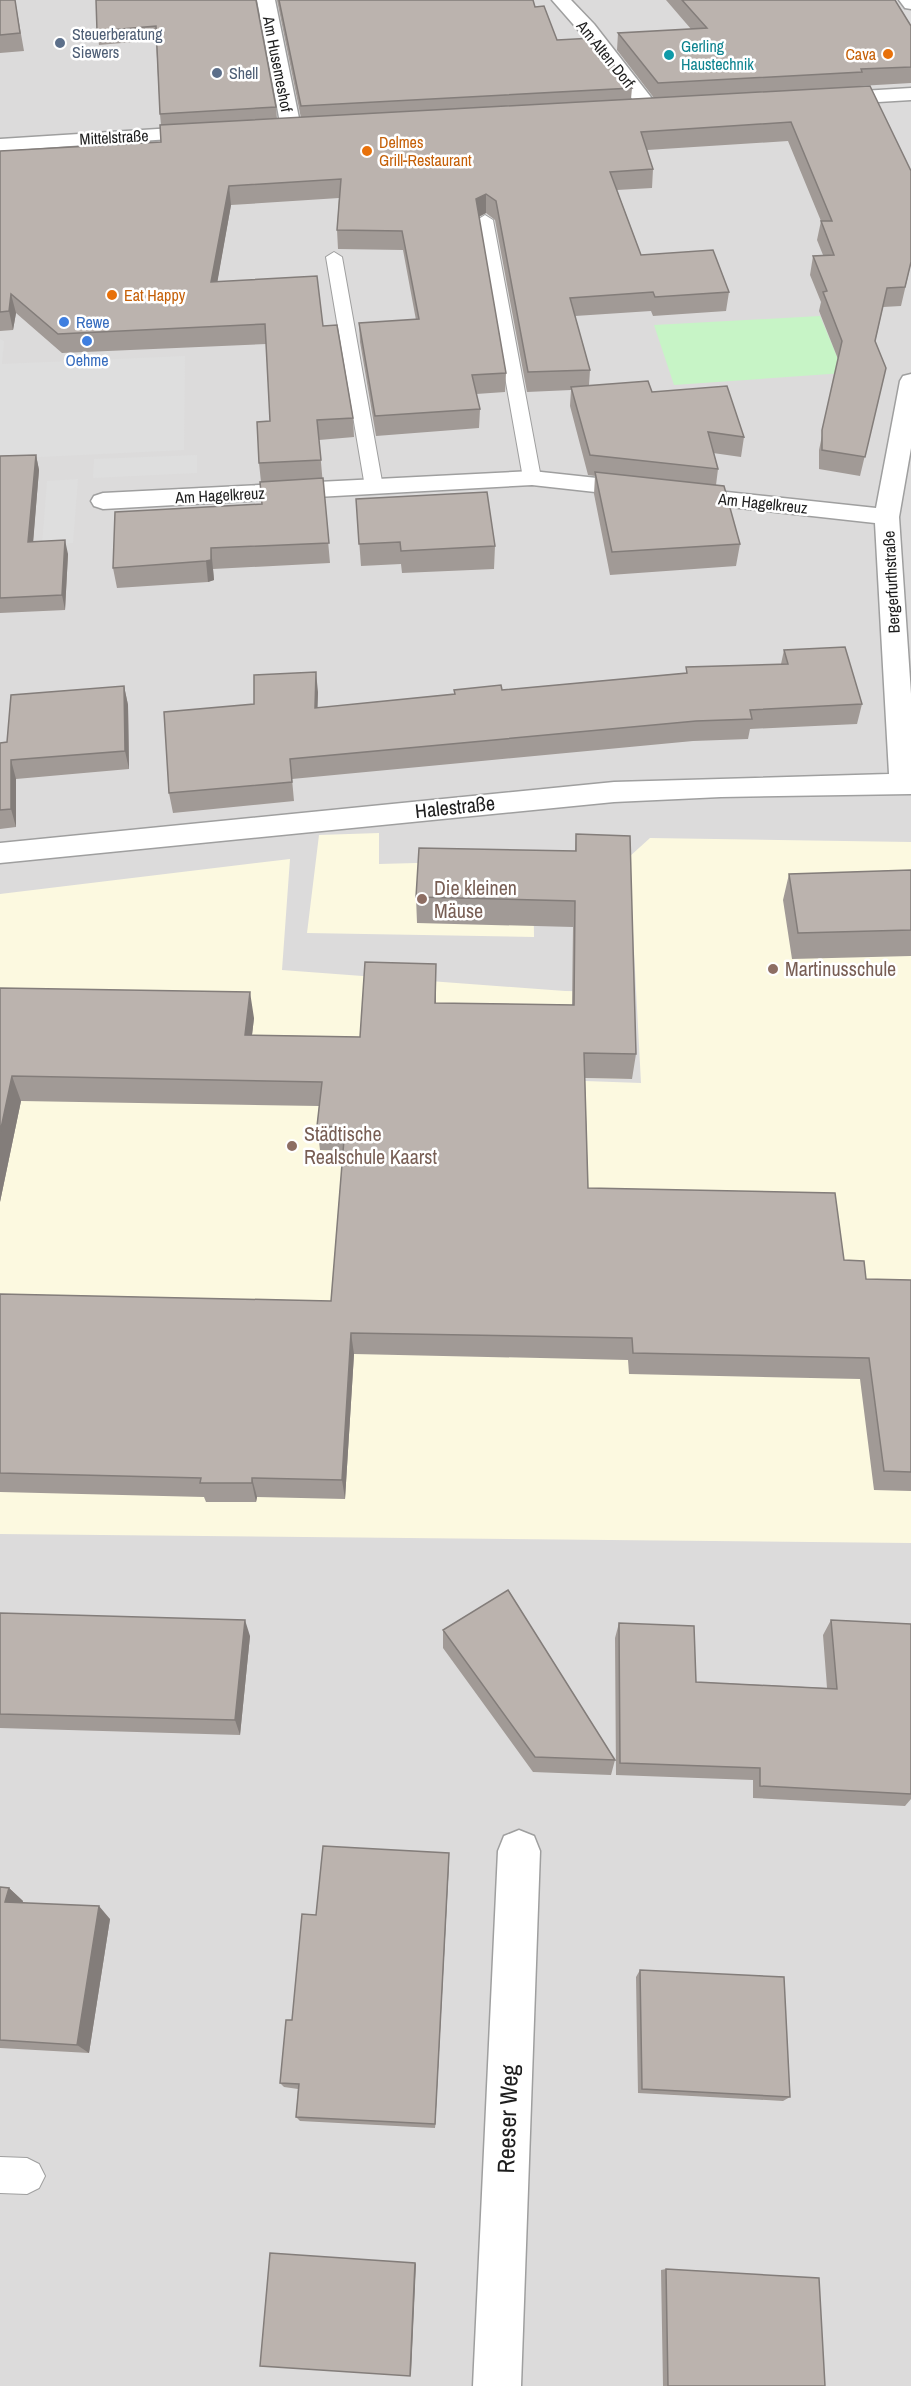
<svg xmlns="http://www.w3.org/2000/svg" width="911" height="2386" font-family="'Archivo Narrow',sans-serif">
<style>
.residential{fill:#dcdbdb}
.education{fill:#fcf9e0}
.park{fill:#c7f4c6}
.parking{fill:#dedede}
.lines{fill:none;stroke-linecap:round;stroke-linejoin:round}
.service-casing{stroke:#9f9f9f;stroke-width:2}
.minor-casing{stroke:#9f9f9f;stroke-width:3}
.tertiary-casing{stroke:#9f9f9f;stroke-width:3}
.service{fill:#fff;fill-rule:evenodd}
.minor{fill:#fff;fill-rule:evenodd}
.tertiary{fill:#fff;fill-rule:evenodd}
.wall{fill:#a19a96}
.shaded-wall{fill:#837d7a}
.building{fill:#bbb3ae;stroke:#837d7a;stroke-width:1.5}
.service-dot{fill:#5c6f8a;stroke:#fff;stroke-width:2}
.food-dot{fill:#e8710a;stroke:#fff;stroke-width:2}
.culture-dot{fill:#0f9aa8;stroke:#fff;stroke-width:2}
.shop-dot{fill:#3f7fe0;stroke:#fff;stroke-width:2}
.education-dot{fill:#8d6e63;stroke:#fff;stroke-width:2}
.labels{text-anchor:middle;stroke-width:5;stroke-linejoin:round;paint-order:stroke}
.far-service-label{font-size:16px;fill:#4e5e75;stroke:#fff;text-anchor:start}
.far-culture-label{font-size:16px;fill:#0d838f;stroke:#fff;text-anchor:start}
.far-street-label{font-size:16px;fill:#1e1e1e;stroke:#fff}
.far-food-label{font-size:16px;fill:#c56008;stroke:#fff;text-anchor:start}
.far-shop-label{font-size:16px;fill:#366cbe;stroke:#fff;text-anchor:start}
.street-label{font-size:20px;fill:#1e1e1e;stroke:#fff}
.education-label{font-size:20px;fill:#785e54;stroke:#fff;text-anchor:start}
.near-street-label{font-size:24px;fill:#1e1e1e;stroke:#fff}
</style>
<rect width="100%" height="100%" fill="#eeeae5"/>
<path class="residential" d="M 0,0 L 911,0 L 911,2386 L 0,2386 Z"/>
<path class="education" d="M 379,833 L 379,864 L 533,860 L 534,937 L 307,933 L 319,835 Z
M 650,838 L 911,842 L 911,1299 L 589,1275 L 585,1081 L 641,1083 L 629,857 Z
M 290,859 L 282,970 L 565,991 L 629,992 L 632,1079 L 582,1078 L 587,1277 L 836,1283 L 911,1302 L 911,1543 L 0,1534 L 0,894 Z"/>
<path class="park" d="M 820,316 L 844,373 L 674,385 L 654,325 Z"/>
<path class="parking" d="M 0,339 L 4,341 L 2,364 L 185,356 L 184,450 L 0,459 Z
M 197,455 L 197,473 L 93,478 L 94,459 Z
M 78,479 L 73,543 L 42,545 L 47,481 Z"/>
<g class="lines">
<g class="service-casing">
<path id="service" d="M 485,215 L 493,220 L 541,478 L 532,484 L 523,478 L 477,220 Z
M 334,252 L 342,257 L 383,487 L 374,493 L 365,487 L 326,257 Z
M 0,2157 L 27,2158 L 39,2164 L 45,2176 L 39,2188 L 27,2194 L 0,2193 Z"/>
</g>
<g class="minor-casing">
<path id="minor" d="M 257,0 L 275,0 L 301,128 L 298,132 L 291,134 L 281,128 Z
M 552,0 L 571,0 L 594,24 L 657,105 L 660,109 L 657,113 L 643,113 L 580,32 Z
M 899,0 L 911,0 L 911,9 L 905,8 Z
M 911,374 L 911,448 L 899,517 L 911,694 L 911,794 L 721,797 L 614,802 L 0,863 L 0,843 L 614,782 L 889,774 L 875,523 L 532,485 L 103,509 L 94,506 L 91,501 L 94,496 L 103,493 L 532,471 L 876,508 L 900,381 L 903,376 Z
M 519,1830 L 534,1836 L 540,1851 L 521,2386 L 473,2386 L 498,1851 L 504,1836 Z"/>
</g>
<g class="tertiary-casing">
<path id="tertiary" d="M 911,88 L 911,100 L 829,105 L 819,99 L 829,93 Z
M 205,126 L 215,132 L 212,136 L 0,151 L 0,139 Z"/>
</g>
<use href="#service" class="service"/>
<use href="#minor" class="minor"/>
<use href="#tertiary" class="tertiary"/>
</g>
<path class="wall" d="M 0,0 L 15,0 L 24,51 L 0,53 Z
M 256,0 L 276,107 L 277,119 L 301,118 L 277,0 L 533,0 L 535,7 L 557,40 L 632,88 L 631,99 L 654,98 L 617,50 L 618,33 L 691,29 L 666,0 L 895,0 L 911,26 L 911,83 L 859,86 L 911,263 L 901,306 L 883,307 L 875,342 L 886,368 L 860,476 L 819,469 L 819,450 L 838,359 L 819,311 L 821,302 L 810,275 L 813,256 L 823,255 L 817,240 L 821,221 L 788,141 L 647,150 L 653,169 L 652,188 L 617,190 L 641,255 L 729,292 L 726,311 L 653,316 L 651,311 L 575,316 L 590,370 L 589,385 L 652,392 L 744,437 L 741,457 L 713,453 L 718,469 L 716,485 L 740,544 L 736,566 L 610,575 L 594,494 L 595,476 L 588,475 L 570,406 L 571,390 L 527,392 L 495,220 L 486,213 L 479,217 L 506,373 L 505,392 L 476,394 L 480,409 L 479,428 L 376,436 L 360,342 L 359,323 L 416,320 L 403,250 L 338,249 L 337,230 L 339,198 L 231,205 L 217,282 L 323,326 L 353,418 L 354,437 L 319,440 L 330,563 L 213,569 L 214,580 L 208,582 L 117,588 L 113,568 L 262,504 L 261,482 L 259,463 L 270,421 L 266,344 L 62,353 L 16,313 L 13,330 L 0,331 L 0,151 L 161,142 L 161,125 L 160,114 L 156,40 L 99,45 L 97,31 Z
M 36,455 L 39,470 L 33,541 L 68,554 L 65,610 L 0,613 L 0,456 Z
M 356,499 L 495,546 L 494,569 L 402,573 L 401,564 L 361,566 Z
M 784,650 L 862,704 L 857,724 L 750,729 L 748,739 L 693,741 L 292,779 L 294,801 L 173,813 L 169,793 L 254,704 L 318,692 L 317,708 L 454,694 L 454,690 L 502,690 L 686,673 L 686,667 L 781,664 Z
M 124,686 L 128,705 L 129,769 L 16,779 L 16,827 L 0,829 L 0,743 L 7,742 Z
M 576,834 L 636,1054 L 632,1079 L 585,1078 L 588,1188 L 844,1260 L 866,1279 L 911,1280 L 911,1491 L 874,1490 L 860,1379 L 629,1374 L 628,1360 L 354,1354 L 345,1499 L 257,1497 L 256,1502 L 206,1502 L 204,1497 L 0,1492 L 0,1294 L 331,1301 L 343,1151 L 320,1150 L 317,1126 L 319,1106 L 21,1101 L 0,1202 L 0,988 L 254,1018 L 252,1035 L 360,1037 L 436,964 L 436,1003 L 572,1005 L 573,927 L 417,923 L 416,897 L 575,851 Z
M 911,870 L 911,956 L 792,959 L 783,900 L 789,874 Z
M 0,1613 L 250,1636 L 240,1735 L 0,1728 Z
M 831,1620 L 911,1624 L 911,1799 L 905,1806 L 753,1798 L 753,1780 L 616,1775 L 615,1638 L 619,1623 L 696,1682 L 827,1688 L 823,1635 Z
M 443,1630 L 615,1760 L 611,1775 L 533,1772 L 443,1648 Z
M 449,1853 L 435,2128 L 300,2121 L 296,2117 L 298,2089 L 284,2087 L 280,2083 L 292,2020 L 316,1915 Z
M 0,1887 L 9,1888 L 23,1901 L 22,1903 L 110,1919 L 89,2053 L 0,2048 Z
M 640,1970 L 790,2097 L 783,2101 L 638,2093 L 636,1977 Z
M 666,2269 L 825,2386 L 663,2386 L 661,2270 Z"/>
<path class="shaded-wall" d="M 229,186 L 231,205 L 214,301 L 211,282 Z
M 486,194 L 486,213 L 476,218 L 476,199 Z
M 11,294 L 16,313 L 13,330 L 9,311 Z
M 36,455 L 39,470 L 32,556 L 28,542 Z
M 65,540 L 68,554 L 65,610 L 62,595 Z
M 211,548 L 213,569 L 214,580 L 208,582 L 206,561 Z
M 316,672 L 318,692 L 317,728 L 315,708 Z
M 124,686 L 128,705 L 129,769 L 125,751 Z
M 11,760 L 16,779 L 16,827 L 11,809 Z
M 436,964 L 436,989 L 435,1028 L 435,1003 Z
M 250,992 L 254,1018 L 249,1060 L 245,1035 Z
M 12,1076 L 21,1101 L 0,1202 L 0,1133 Z
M 351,1333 L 354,1354 L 345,1499 L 342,1480 Z
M 252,1478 L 257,1497 L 256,1502 L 252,1483 Z
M 245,1620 L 250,1636 L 240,1735 L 235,1720 Z
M 449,1853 L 449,1863 L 435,2128 L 435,2124 Z
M 9,1888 L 23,1901 L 19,1914 L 5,1902 Z
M 99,1906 L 110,1919 L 89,2053 L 77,2045 Z
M 415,2263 L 416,2264 L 411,2374 L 410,2376 Z"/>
<path class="building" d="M 0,0 L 15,0 L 20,33 L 0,35 Z
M 96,0 L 256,0 L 276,107 L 160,114 L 156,26 L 97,31 Z
M 279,0 L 533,0 L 535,7 L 544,6 L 557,40 L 593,38 L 632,88 L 301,106 Z
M 682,0 L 895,0 L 911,26 L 911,67 L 861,69 L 862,72 L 658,83 L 618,33 L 707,28 Z
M 870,86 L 911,171 L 911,262 L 905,287 L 887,288 L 875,341 L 886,368 L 865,457 L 822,450 L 822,430 L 842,341 L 823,292 L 827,291 L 813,256 L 834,255 L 821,221 L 832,221 L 791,122 L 641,132 L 653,169 L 610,172 L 641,255 L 713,250 L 729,292 L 655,297 L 653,292 L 570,298 L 590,370 L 528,372 L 496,201 L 486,194 L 476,199 L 506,373 L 472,375 L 480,409 L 375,416 L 359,323 L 419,319 L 402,231 L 337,230 L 341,179 L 229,186 L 211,282 L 317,276 L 323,326 L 337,325 L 353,418 L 317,420 L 321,460 L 259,463 L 257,422 L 270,421 L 265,324 L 58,334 L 11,294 L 9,311 L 0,312 L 0,151 L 161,142 L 160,125 Z
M 648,381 L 652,392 L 727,386 L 744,437 L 708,432 L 718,469 L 590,455 L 571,387 Z
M 36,455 L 28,542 L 65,540 L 62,595 L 0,598 L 0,456 Z
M 595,472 L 724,486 L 740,544 L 612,552 Z
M 323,478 L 329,543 L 211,548 L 211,560 L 206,561 L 113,568 L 115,512 L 262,504 L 260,482 Z
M 487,492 L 495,546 L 401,551 L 400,542 L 359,544 L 356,499 Z
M 845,647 L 862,704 L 750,710 L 752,719 L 696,721 L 290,759 L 292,782 L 169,793 L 164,712 L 254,704 L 254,675 L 316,672 L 315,708 L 455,694 L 454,690 L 501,685 L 502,690 L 687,673 L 686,667 L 788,664 L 784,650 Z
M 124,686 L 125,751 L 11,760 L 11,809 L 0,810 L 0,743 L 7,742 L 11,695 Z
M 576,834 L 630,836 L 636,1054 L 584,1053 L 588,1188 L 835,1193 L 844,1260 L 864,1261 L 866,1279 L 911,1280 L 911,1472 L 884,1471 L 869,1358 L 633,1353 L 632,1338 L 351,1333 L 342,1480 L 252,1478 L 252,1483 L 200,1483 L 201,1478 L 0,1473 L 0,1294 L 331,1301 L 345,1127 L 317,1126 L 322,1082 L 12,1076 L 0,1133 L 0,988 L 250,992 L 245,1035 L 360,1037 L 365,962 L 436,964 L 435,1003 L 574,1005 L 575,901 L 416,897 L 419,848 L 576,851 Z
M 911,870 L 911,930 L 798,933 L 789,874 Z
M 508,1590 L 615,1760 L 535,1757 L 443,1630 Z
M 0,1613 L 245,1620 L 235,1720 L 0,1714 Z
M 831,1620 L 911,1624 L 911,1794 L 760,1786 L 760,1768 L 620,1763 L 619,1623 L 694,1626 L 696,1682 L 837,1689 Z
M 323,1846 L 449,1853 L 435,2124 L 296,2117 L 299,2084 L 280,2083 L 286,2020 L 292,2020 L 302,1914 L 316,1915 Z
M 0,1887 L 9,1888 L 5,1902 L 99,1906 L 77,2045 L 0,2040 Z
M 640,1970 L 784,1977 L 790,2097 L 642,2089 Z
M 270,2253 L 415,2263 L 410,2376 L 260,2366 Z
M 666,2269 L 819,2278 L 825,2386 L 668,2386 Z"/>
<g class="service-dot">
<circle cx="60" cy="43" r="6"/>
<circle cx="217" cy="73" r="6"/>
</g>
<g class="food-dot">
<circle cx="888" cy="54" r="6"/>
<circle cx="367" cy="151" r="6"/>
<circle cx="112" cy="295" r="6"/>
</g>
<circle class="culture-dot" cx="669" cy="55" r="6"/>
<g class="shop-dot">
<circle cx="64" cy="322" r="6"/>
<circle cx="87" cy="341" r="6"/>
</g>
<g class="education-dot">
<circle cx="422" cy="899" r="6"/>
<circle cx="773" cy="969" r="6"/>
<circle cx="292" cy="1146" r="6"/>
</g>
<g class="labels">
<g class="far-service-label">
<text x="72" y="40">Steuerberatung<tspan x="72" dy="18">Siewers</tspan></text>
<text x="229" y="79">Shell</text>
</g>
<g class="far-culture-label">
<text x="681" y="52">Gerling<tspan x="681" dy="18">Haustechnik</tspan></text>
</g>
<g class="far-street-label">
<text transform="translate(606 54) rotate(51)" y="6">Am Alten Dorf</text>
<text transform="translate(278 64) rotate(79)" y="6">Am Husemeshof</text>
<text transform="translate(114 137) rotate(-3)" y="6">Mittelstraße</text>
<text transform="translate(220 495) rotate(-3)" y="6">Am Hagelkreuz</text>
<text transform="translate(763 503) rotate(6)" y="6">Am Hagelkreuz</text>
<text transform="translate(891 582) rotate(-93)" y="6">Bergerfurthstraße</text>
</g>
<g class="far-food-label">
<text x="876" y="60" text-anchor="end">Cava</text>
<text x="379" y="148">Delmes<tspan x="379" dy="18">Grill-Restaurant</tspan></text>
<text x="124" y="301">Eat Happy</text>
</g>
<g class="far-shop-label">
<text x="76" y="328">Rewe</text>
<text x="87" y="366" text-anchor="middle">Oehme</text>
</g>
<g class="street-label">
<text transform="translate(455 807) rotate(-6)" y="7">Halestraße</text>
</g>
<g class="education-label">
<text x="434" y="895">Die kleinen<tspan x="434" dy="23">Mäuse</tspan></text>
<text x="785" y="976">Martinusschule</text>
<text x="304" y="1141">Städtische<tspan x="304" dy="23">Realschule Kaarst</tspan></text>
</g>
<g class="near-street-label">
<text transform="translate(508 2119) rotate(-88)" y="8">Reeser Weg</text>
</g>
</g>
</svg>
